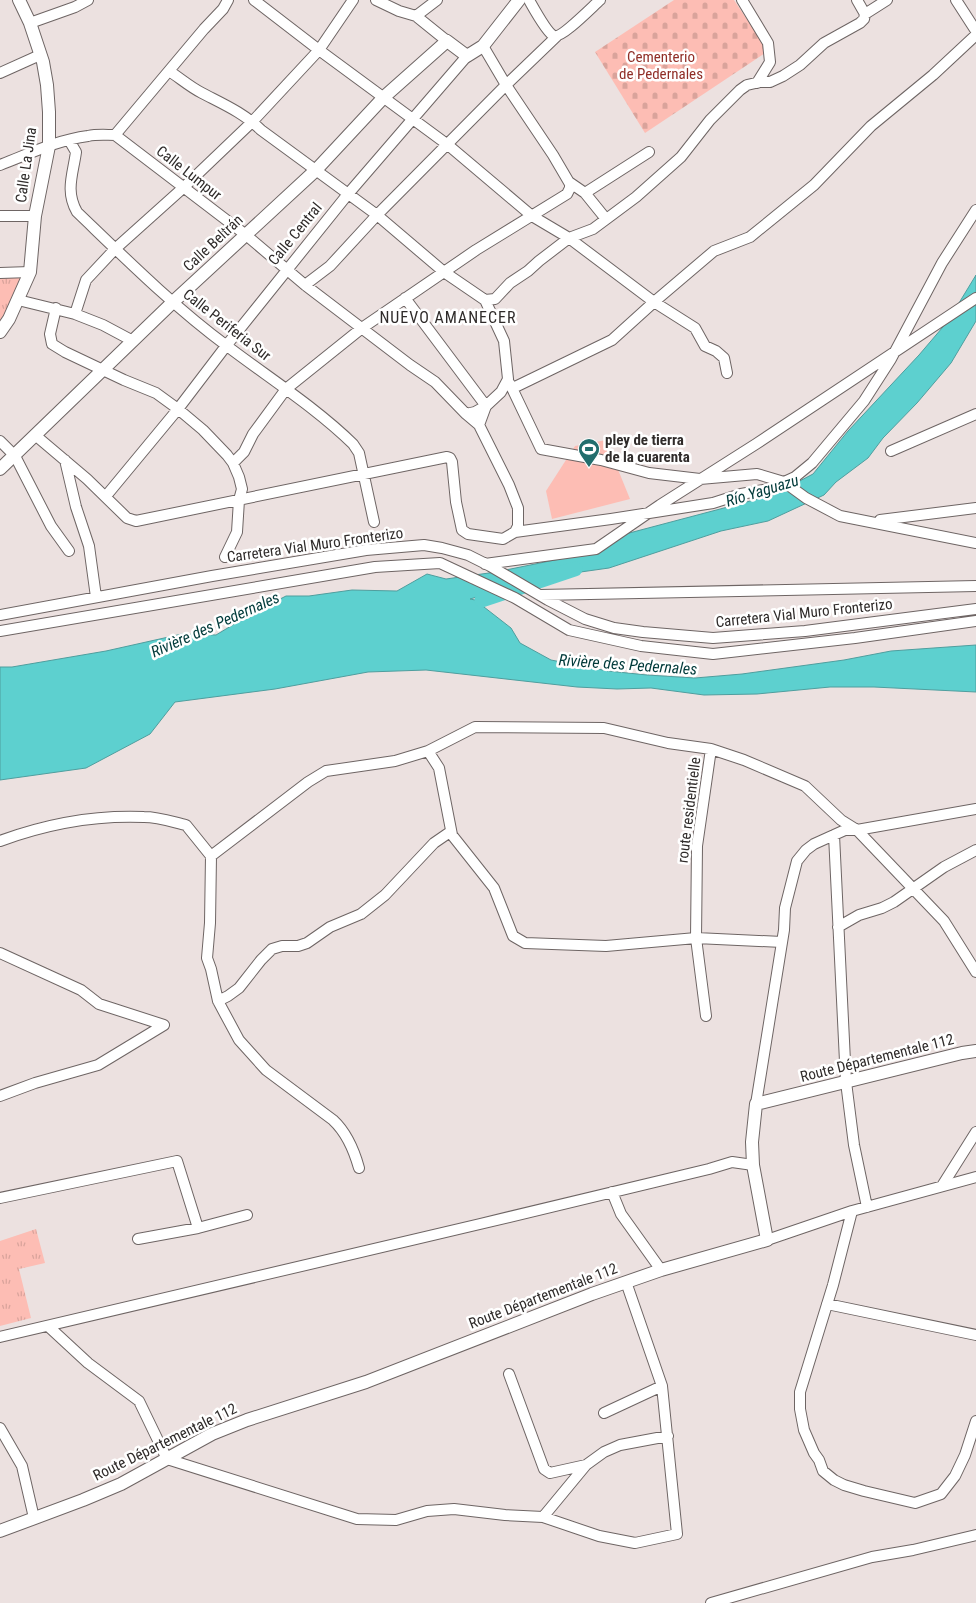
<svg xmlns="http://www.w3.org/2000/svg" width="976" height="1603" font-family="'Roboto Condensed',sans-serif">
<style>
.cemetery{fill:url(#cemetery-stones)}
.park{fill:url(#park-tufts)}
.pitch{fill:#fdbdb4}
.water{fill:#5dd0cf;stroke:#4f9e9e}
.lines{fill:none;stroke-linecap:round;stroke-linejoin:round}
.river{stroke:#5dd0cf;stroke-width:15}
.minor-casing{stroke:#6e6564;stroke-width:12}
.major-casing{stroke:#6e6564;stroke-width:14}
.minor{stroke:#fff;stroke-width:10}
.major{stroke:#fff;stroke-width:12}
.labels{text-anchor:middle;stroke-width:5;stroke-linejoin:round;paint-order:stroke}
.park-label{font-size:15px;fill:#902e27;stroke:#fff}
.street-label{font-size:15px;fill:#2f2b2a;stroke:#fff}
.poi-label{font-size:15px;font-weight:bold;fill:#2f2b2a;stroke:#fff;text-anchor:start}
.neighbourhood-label{font-size:16px;letter-spacing:1px;fill:#2f2b2a;stroke:#fff}
.water-label{font-size:16px;font-style:italic;fill:#013a3a;stroke:#fff}
</style>
<defs>
<pattern id="cemetery-stones" width="16" height="16" patternUnits="userSpaceOnUse" patternTransform="scale(1.25)"><rect width="16" height="16" fill="#fdbdb4"/><path d="M2 7V4a2 2 0 0 1 4 0v3zM10 15v-3a2 2 0 0 1 4 0v3z" fill="#d9a39b"/></pattern>
<pattern id="park-tufts" width="24" height="20" patternUnits="userSpaceOnUse" patternTransform="scale(1.25)"><rect width="24" height="20" fill="#fdbdb4"/><path d="M3 7l-1-3M5 7V3M7 7l1-3M15 17l-1-3M17 17v-4M19 17l1-3" fill="none" stroke="#d9a39b"/></pattern>
</defs>
<rect width="100%" height="100%" fill="#ece1e0"/>
<path class="cemetery" d="M 674,0 L 734,0 L 768,51 L 645,133 L 595,52 Z"/>
<path class="park" d="M 26,272 L 0,331 L 0,273 Z
M 36,1229 L 45,1263 L 19,1269 L 31,1318 L 0,1326 L 0,1241 Z"/>
<path class="pitch" d="M 606,440 L 630,499 L 552,519 L 546,491 L 575,446 Z"/>
<path class="water" d="M 976,275 L 976,321 L 951,363 L 917,403 L 883,438 L 868,458 L 836,482 L 824,495 L 768,521 L 721,531 L 609,568 L 545,577 L 470,599 L 475,600 L 511,628 L 520,643 L 551,660 L 608,671 L 647,675 L 695,678 L 742,674 L 844,660 L 891,651 L 976,645 L 976,692 L 874,687 L 830,687 L 757,694 L 704,695 L 651,688 L 617,689 L 577,687 L 426,670 L 368,672 L 275,689 L 175,702 L 150,734 L 86,768 L 0,780 L 0,667 L 12,667 L 106,651 L 182,634 L 216,635 L 251,614 L 286,596 L 309,596 L 352,590 L 397,591 L 427,574 L 446,579 L 496,572 L 589,553 L 618,536 L 773,495 L 813,474 L 848,431 L 919,355 L 948,321 Z"/>
<g class="lines">
<path class="river" d="M 482,600 L 575,569"/>
<g class="minor-casing">
<path id="minor" d="M 254,0 L 319,50 L 448,145 L 532,216 L 569,238 L 654,302 L 695,328 L 705,346 L 716,351 L 724,358 L 727,373
M 376,0 L 399,11 L 416,16 L 437,0
M 529,0 C 533,7 547,33 554,36 C 562,38 593,6 600,0
M 742,0 L 768,43 L 770,62 L 757,83
M 857,0 L 865,14
M 956,0 L 976,31
M 416,16 L 447,41
M 30,23 L 75,7 L 88,0
M 0,73 L 40,55
M 115,135 L 246,235 L 305,285 L 410,365 L 435,382 L 466,414 L 475,412 L 486,406 L 501,392 L 508,379 L 504,341 L 485,300 L 444,272 L 377,215 L 261,130 C 244,113 223,104 202,93 C 190,87 180,78 169,71
M 69,140 L 76,152 C 73,174 65,191 77,212 C 125,258 173,306 227,346 C 269,378 315,407 353,444 L 359,453 L 374,522
M 0,165 C 29,154 57,140 88,136 C 97,134 106,135 115,135 L 204,29 L 223,9 L 228,0
M 569,182 L 585,193 L 606,219
M 585,193 L 649,152
M 0,216 L 35,216
M 0,273 L 30,272
M 305,285 L 330,266 L 377,215 L 506,85 L 483,46
M 405,298 L 486,406 L 479,425
M 18,300 L 75,314 L 103,325 L 133,341
M 485,300 L 495,299 L 510,283 L 528,271 L 539,261 L 569,238 L 593,229 L 636,197 L 681,157 L 710,120 L 740,90 L 747,85 L 760,82 L 770,82 L 783,76 L 800,65 L 824,43 L 860,23 L 864,19 L 865,14 L 887,0
M 56,308 L 50,334 L 52,344 L 65,352 L 124,380 L 156,393 L 178,409 L 203,430 L 227,455 L 233,463 L 239,477 L 242,489 L 239,500 L 237,532 L 225,557
M 75,314 L 86,280 L 115,249 L 183,188 L 252,122 L 319,50 L 353,0
M 510,384 L 541,449 L 601,460 L 649,473 L 700,479 L 757,474 L 784,482 L 806,498 L 840,516 L 976,543
M 513,388 L 612,340 L 654,302 L 714,251 L 750,237 L 814,185 L 871,126 L 933,75 L 976,35
M 35,435 L 87,479 L 127,518 L 136,521 L 447,457 L 450,458 L 452,462 L 456,502 L 462,530 L 468,534 L 503,539 L 515,532 L 518,526 L 518,508 L 509,485 L 479,425 L 466,414
M 0,441 L 15,456 L 51,526 L 69,551
M 891,451 L 976,414
M 65,460 L 76,507 L 89,546 L 96,597
M 233,463 L 244,452 L 253,434 L 286,389 L 362,328 L 476,250 L 567,194 L 570,188 L 570,184 L 553,155 L 506,85 L 557,36
M 106,496 L 178,409 L 226,346 L 348,194 L 467,56
M 880,520 L 976,508
M 515,532 L 611,519 L 713,503 L 741,494 L 769,489 L 795,477 L 812,463 L 864,401 L 891,359 L 942,263 L 976,210
M 485,564 L 596,549 L 660,505 L 756,444 L 976,298
M 540,595 L 976,586
M 0,615 L 212,576 L 366,550 L 424,545 L 442,548 L 468,555 L 490,566 L 548,600 L 585,619 L 614,628 L 643,632 L 713,638 L 805,631 L 976,609
M 0,631 L 375,567 L 440,563 L 515,598 L 569,630 L 641,646 L 713,654 L 855,638 L 976,621
M 711,749 L 697,846 L 696,938 L 782,942
M 428,751 L 439,768 L 452,835 L 494,888 L 513,936 L 525,943 L 606,946 L 696,938 L 706,1016
M 834,835 L 846,1082 L 854,1145 L 867,1207
M 0,841 C 46,824 95,815 144,817 C 158,817 173,822 186,825 L 211,856 L 210,923 L 207,958 L 211,969 L 218,1001 L 239,1040 L 266,1070 L 333,1120 C 347,1133 354,1150 359,1168
M 211,856 L 308,782 L 326,771 L 395,761 L 428,751 L 475,727 L 604,728 L 668,743 L 711,749 L 744,760 L 805,786 L 841,820 L 857,830 L 944,921 L 976,972
M 838,927 L 859,915 L 882,908 L 894,902 L 944,867 L 976,850
M 0,953 L 81,990 L 99,1004 L 164,1025
M 218,1001 L 228,996 L 239,988 L 261,960 L 272,949 L 282,946 L 298,946 L 307,943 L 330,927 L 361,914 L 385,895 L 434,843 L 450,832
M 0,1096 L 35,1083 L 98,1065 L 164,1025
M 756,1104 L 784,930 L 785,908 L 797,861 L 806,850 L 814,844 L 845,830 L 857,830 L 976,809
M 942,1186 L 976,1132
M 612,1192 L 621,1214 L 661,1270
M 0,1198 L 177,1161 L 198,1228
M 852,1211 L 833,1285 L 800,1392 L 800,1409 L 804,1430 L 814,1453 L 819,1460 L 823,1471 L 834,1480 L 844,1485 L 864,1491 L 915,1503 L 941,1494 L 955,1476 L 965,1455 L 976,1421
M 138,1239 L 198,1228 L 247,1215
M 767,1240 L 852,1211 L 976,1177
M 827,1304 L 976,1335
M 48,1326 L 88,1363 L 139,1401 L 167,1459 L 357,1519 L 396,1520 L 427,1511 L 454,1509 L 505,1515 L 543,1517 L 599,1536 L 635,1543 L 677,1534 L 662,1386 L 626,1282
M 0,1337 L 480,1224 L 709,1169 L 732,1162 L 753,1165
M 509,1374 L 544,1469 L 550,1473 L 586,1465
M 604,1413 L 662,1386
M 0,1428 L 22,1466 L 34,1518
M 543,1517 L 586,1465 L 604,1452 L 620,1445 L 668,1436
M 711,1603 L 872,1557 L 913,1550 L 976,1535"/>
</g>
<g class="major-casing">
<path id="major" d="M 0,332 L 9,319 L 30,272 L 35,216 L 49,146 L 49,112 L 47,85 L 43,62 L 30,23 L 19,0
M 0,469 L 173,302 L 316,170 L 384,97 L 447,41 L 467,56 L 483,46 L 519,0
M 0,1531 L 83,1500 L 121,1484 L 212,1434 L 247,1420 L 366,1382 L 592,1294 L 661,1270 L 767,1240 L 753,1165 L 752,1142 L 756,1104 L 962,1053 L 976,1051"/>
</g>
<use href="#minor" class="minor"/>
<use href="#major" class="major"/>
</g>
<defs>
<g id="stadium-pin" transform="scale(1.125)"><path d="M0 17L-7.5 6A9.5 9.5 0 1 1 7.5 6Z" fill="#226e6d" stroke="#fff"/><path d="M0-5a6.5 5 0 1 0 0 10a6.5 5 0 1 0 0-10ZM-3.5-1.8h7v3.6h-7Z" fill="#fff"/></g>
</defs>
<g fill-rule="evenodd">
<use href="#stadium-pin" x="589" y="449"/>
</g>
<g class="labels">
<g class="park-label">
<text x="661" y="62">Cementerio<tspan x="661" dy="17">de Pedernales</tspan></text>
</g>
<g class="street-label">
<text transform="translate(26 165) rotate(-82)" y="5">Calle La Jina</text>
<text transform="translate(189 173) rotate(38)" y="5">Calle Lumpur</text>
<text transform="translate(295 234) rotate(-51)" y="5">Calle Central</text>
<text transform="translate(213 243) rotate(-43)" y="5">Calle Beltrán</text>
<text transform="translate(227 325) rotate(38)" y="5">Calle Periferia Sur</text>
<text transform="translate(315 545) rotate(-8)" y="5">Carretera Vial Muro Fronterizo</text>
<text transform="translate(804 613) rotate(-6)" y="5">Carretera Vial Muro Fronterizo</text>
<text transform="translate(689 810) rotate(-83)" y="5">route residentielle</text>
<text transform="translate(877 1058) rotate(-14)" y="5">Route Départementale 112</text>
<text transform="translate(543 1296) rotate(-21)" y="5">Route Départementale 112</text>
<text transform="translate(165 1442) rotate(-26)" y="5">Route Départementale 112</text>
</g>
<g class="poi-label">
<text x="605" y="445">pley de tierra<tspan x="605" dy="17">de la cuarenta</tspan></text>
</g>
<g class="neighbourhood-label">
<text x="448" y="323">NUEVO AMANECER</text>
</g>
<g class="water-label">
<text transform="translate(762 490) rotate(-17)" y="6">Río Yaguazu</text>
<text transform="translate(215 624) rotate(-24)" y="6">Rivière des Pedernales</text>
<text transform="translate(628 664) rotate(4)" y="6">Rivière des Pedernales</text>
</g>
</g>
</svg>
